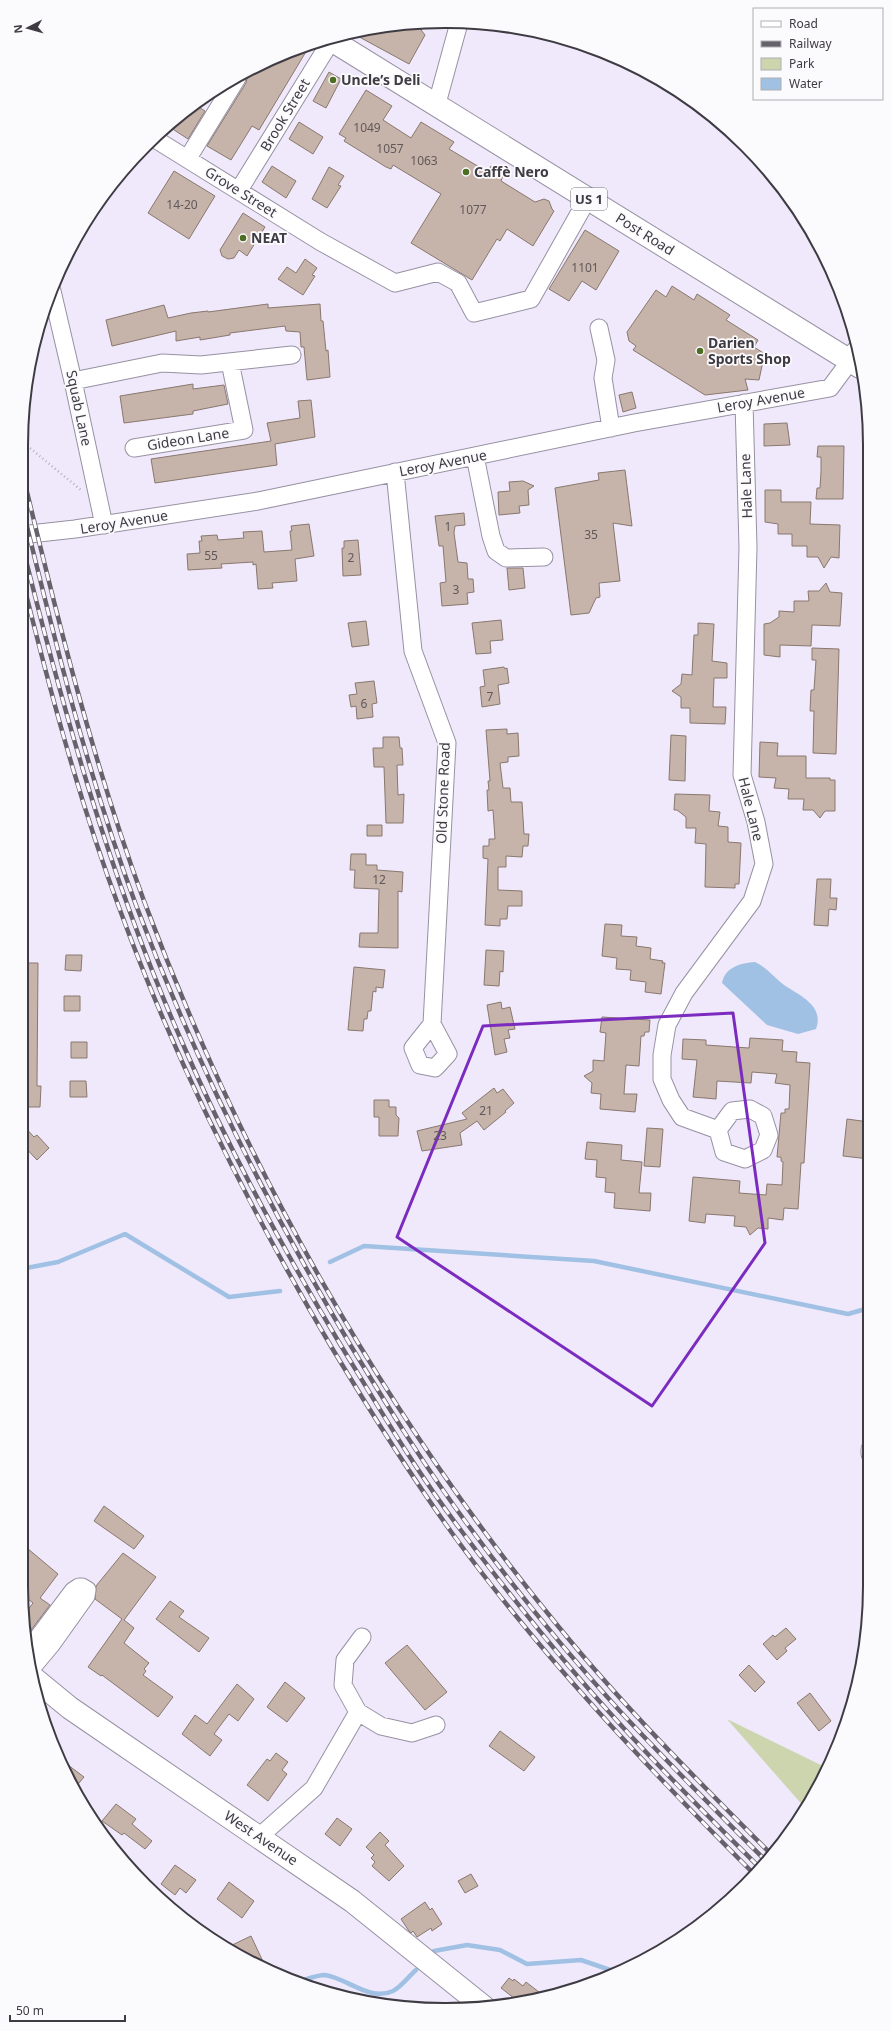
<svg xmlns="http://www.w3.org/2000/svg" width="891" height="2031" font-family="'Noto Sans',sans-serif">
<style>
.green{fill:#ccd5ae}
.water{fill:#a0c0e4}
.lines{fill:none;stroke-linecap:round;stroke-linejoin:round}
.stream{stroke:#a0c0e4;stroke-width:4.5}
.building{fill:#c6b3a9;stroke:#89786f}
.minor-casing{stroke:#9791a2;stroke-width:19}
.major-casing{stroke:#9791a2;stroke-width:24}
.highway-casing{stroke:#9791a2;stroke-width:24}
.path{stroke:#b5afbe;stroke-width:2.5;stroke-dasharray:1 3;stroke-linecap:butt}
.minor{stroke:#fff;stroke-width:17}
.major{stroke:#fff;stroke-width:22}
.highway{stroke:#fff;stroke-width:22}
.rail-casing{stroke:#66626c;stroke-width:4.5}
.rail{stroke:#fbfafd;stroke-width:3;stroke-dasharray:9;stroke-linecap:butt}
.marked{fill:none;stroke:#7b2cbf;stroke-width:3;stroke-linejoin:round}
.poi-dot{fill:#4d6d23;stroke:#fbfafd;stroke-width:1.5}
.labels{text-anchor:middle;stroke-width:3.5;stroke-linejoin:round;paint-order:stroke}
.number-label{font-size:12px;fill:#60595c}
.shield{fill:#fbfafd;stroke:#77747a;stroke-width:1}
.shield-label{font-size:13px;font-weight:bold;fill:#3e3b42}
.poi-label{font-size:14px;font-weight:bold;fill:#3e3b42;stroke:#fbfafd;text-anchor:start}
.street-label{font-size:14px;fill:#3e3b42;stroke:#fbfafd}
.rim{fill:none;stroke:#3e3b42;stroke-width:2}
</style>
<rect width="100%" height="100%" fill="#f0e9fc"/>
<path class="green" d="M 727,1719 L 827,1768 L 813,1798 L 805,1808 Z"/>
<path class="water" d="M 755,962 C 768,968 776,980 787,987 C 803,997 824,1007 816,1029 L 798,1034 L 767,1025 L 722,983 C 725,967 741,963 755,962 Z"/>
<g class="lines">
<path class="stream" d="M 330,1262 L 364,1246 L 594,1261 L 848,1314 L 869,1308
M 21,1269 L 58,1262 L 125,1234 L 229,1297 L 280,1291
M 434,1951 L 467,1945 L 500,1950 L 527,1964 L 581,1960 L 616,1972
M 297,1982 C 305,1980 316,1975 325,1975 C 347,1978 370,2002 393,1991 C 401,1987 409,1976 416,1970"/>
</g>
<path class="building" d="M 418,22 L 425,22 L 421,30 L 425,35 L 409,64 L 352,33 Z
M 310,45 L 259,130 L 252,126 L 231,160 L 207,146 L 246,83 L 247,78 L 245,73 L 258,65 Z
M 329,72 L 341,79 L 326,108 L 313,101 Z
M 366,90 L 392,106 L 383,120 L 411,138 L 421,122 L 454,142 L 449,149 L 486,171 L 488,171 L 491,166 L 504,173 L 501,181 L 535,202 L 544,199 L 549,201 L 552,209 L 554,211 L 533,246 L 507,229 L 500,241 L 497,239 L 472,280 L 411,243 L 441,194 L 393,165 L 391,169 L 386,167 L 344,141 L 346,138 L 339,134 Z
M 194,104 L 205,111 L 188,139 L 168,126 Z
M 299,122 L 323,137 L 313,154 L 289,139 Z
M 272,166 L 296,181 L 286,198 L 262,182 Z
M 329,167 L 344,176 L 338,185 L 341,186 L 327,208 L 312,199 Z
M 174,171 L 215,196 L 189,239 L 148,213 Z
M 243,213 L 265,227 L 247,256 L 239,250 L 234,258 L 228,259 L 222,256 L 220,250 Z
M 585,230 L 619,251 L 596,290 L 582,281 L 569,301 L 549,289 Z
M 305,259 L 317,268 L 312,275 L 315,276 L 303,295 L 278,279 L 287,267 L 296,273 Z
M 672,286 L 694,300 L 697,294 L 716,306 L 730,315 L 726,320 L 758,340 L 754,347 L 765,354 L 763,361 L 759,380 L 745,379 L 748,390 L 705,395 L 633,350 L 636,346 L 629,341 L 627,332 L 656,290 L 666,297 Z
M 268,304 L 268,308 L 320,304 L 321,321 L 323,321 L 326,351 L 328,350 L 330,377 L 307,380 L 304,347 L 301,347 L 300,332 L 286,331 L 285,326 L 230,333 L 230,335 L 200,340 L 200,337 L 176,341 L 176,331 L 112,346 L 106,320 L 164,305 L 168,318 L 191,313 L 208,311 L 208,312 Z
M 193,384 L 193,389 L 224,385 L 228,404 L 193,411 L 193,414 L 124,423 L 120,396 Z
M 632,392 L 636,408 L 623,412 L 619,395 Z
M 311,400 L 315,437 L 275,444 L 277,465 L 155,483 L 151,459 L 271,441 L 267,423 L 300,418 L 298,401 Z
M 787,423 L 790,445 L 764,446 L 764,424 Z
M 818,446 L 844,446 L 843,499 L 816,499 L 817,488 L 820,488 L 821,472 L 821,457 L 817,457 Z
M 625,470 L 632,526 L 613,523 L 620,581 L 599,583 L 600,597 L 596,598 L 589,613 L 571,615 L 555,488 L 599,480 L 598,473 Z
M 523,481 L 534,486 L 528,490 L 529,505 L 519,506 L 520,513 L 499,515 L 498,492 L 510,491 L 509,482 Z
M 765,490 L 781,490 L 781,502 L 811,502 L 810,524 L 840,525 L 839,558 L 831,557 L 824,568 L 818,557 L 807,557 L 807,546 L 792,546 L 792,534 L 778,534 L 778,524 L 765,522 Z
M 464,513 L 465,525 L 455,526 L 454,533 L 458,562 L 467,563 L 468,579 L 473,579 L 474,592 L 467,593 L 468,604 L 442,606 L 440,583 L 446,582 L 443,546 L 439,546 L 435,516 Z
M 309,524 L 314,556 L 295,559 L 297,581 L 272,583 L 273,588 L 258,589 L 256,564 L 253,565 L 253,562 L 221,564 L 222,568 L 188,570 L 187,554 L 200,553 L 199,541 L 202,541 L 201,536 L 217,535 L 218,540 L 244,538 L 243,532 L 262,531 L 264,552 L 292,550 L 290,531 L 292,531 L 291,526 Z
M 358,540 L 361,575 L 343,576 L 342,548 L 344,548 L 344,541 Z
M 507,568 L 523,568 L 525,588 L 509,590 Z
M 826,583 L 830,592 L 842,593 L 840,626 L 812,625 L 811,646 L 780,645 L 780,657 L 764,655 L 764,624 L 770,623 L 779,617 L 779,611 L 794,612 L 794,601 L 809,601 L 808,591 L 819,591 Z
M 501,620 L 503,640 L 490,641 L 491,653 L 476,654 L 472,623 Z
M 366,621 L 369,645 L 352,647 L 348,623 Z
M 698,623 L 714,624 L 712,661 L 727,663 L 727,678 L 714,678 L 713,707 L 726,707 L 725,724 L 690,723 L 690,708 L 681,708 L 681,697 L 672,691 L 681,684 L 682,674 L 692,675 L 694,635 L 698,635 Z
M 812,648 L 839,649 L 836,754 L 813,753 L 814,711 L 810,711 L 811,690 L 814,690 L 816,660 L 812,660 Z
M 504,667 L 505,669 L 507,668 L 509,683 L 498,685 L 500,704 L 482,707 L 480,687 L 485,686 L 483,670 Z
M 374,681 L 377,703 L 372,704 L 373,717 L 357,719 L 356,706 L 351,707 L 349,695 L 357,694 L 355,683 Z
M 507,729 L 507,734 L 518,733 L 519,756 L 508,757 L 508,762 L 500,763 L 503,788 L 510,788 L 511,802 L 522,802 L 524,834 L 529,834 L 528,846 L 523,846 L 522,857 L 506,856 L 506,867 L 498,867 L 498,890 L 522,891 L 522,906 L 508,906 L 507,919 L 500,919 L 500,926 L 485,925 L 488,859 L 483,858 L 483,846 L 489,846 L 489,839 L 495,839 L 493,810 L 488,811 L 487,790 L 489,790 L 488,781 L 490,781 L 486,730 Z
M 671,735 L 686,736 L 685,781 L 669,780 Z
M 383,737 L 399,737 L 400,748 L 402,748 L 403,765 L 397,765 L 398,795 L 404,794 L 403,823 L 386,823 L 384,767 L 374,767 L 373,748 L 383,748 Z
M 760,742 L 778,743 L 777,756 L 806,756 L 806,778 L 830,778 L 830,780 L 835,780 L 835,811 L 825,811 L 820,818 L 813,810 L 803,810 L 804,799 L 788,799 L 789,789 L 774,788 L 776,778 L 759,777 Z
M 675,794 L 710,795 L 709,811 L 720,812 L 718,826 L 728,827 L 728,842 L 741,843 L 739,884 L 735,884 L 735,888 L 705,887 L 706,844 L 695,843 L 696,828 L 686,828 L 686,817 L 677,810 L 674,810 Z
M 367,825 L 382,825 L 382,836 L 367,836 Z
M 351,854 L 366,854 L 366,865 L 377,865 L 377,870 L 403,872 L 402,892 L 398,891 L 398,948 L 359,947 L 360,933 L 378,933 L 379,889 L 354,888 L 355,870 L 350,870 Z
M 817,879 L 831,879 L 830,898 L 837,898 L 836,910 L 829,909 L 828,926 L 814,925 Z
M 605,924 L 622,925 L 621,936 L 637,937 L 636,946 L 651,948 L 650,959 L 663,961 L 662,963 L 665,963 L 661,994 L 645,992 L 646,982 L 630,980 L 631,970 L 616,969 L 617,958 L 602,956 Z
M 486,950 L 504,951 L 503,972 L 500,971 L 499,986 L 484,985 Z
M 66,955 L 82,955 L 81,971 L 65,970 Z
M 21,963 L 38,963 L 37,1086 L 41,1086 L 40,1107 L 21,1107 Z
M 354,967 L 385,970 L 383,988 L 376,987 L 376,992 L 373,991 L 371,1011 L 368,1011 L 367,1019 L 364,1019 L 363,1031 L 348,1030 Z
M 64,996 L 80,996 L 80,1011 L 64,1011 Z
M 501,1002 L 502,1009 L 510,1007 L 515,1029 L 508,1030 L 510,1038 L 504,1039 L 507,1052 L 495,1055 L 487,1005 Z
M 602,1017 L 650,1020 L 649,1032 L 645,1032 L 644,1036 L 641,1036 L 639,1066 L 626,1065 L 624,1094 L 637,1094 L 635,1112 L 600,1109 L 601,1094 L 591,1093 L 592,1083 L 584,1076 L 593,1071 L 593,1060 L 604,1061 L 606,1033 L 600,1032 Z
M 750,1038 L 783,1040 L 782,1051 L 797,1052 L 796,1062 L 810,1063 L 804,1163 L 801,1163 L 798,1209 L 784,1208 L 783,1220 L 768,1218 L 768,1229 L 758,1228 L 750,1235 L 746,1227 L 734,1226 L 735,1216 L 706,1214 L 705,1223 L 689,1221 L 693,1177 L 740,1181 L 739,1193 L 766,1195 L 767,1184 L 782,1185 L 783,1162 L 781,1161 L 781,1157 L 777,1157 L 781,1113 L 785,1113 L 785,1109 L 789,1109 L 790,1085 L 775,1083 L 777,1074 L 752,1072 L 751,1083 L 717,1081 L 716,1099 L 693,1097 L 697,1060 L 682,1059 L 683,1039 L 706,1040 L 706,1045 L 749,1048 Z
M 71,1042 L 87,1042 L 87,1058 L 71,1058 Z
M 70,1081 L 86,1081 L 87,1097 L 70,1097 Z
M 494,1088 L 497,1093 L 503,1089 L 514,1103 L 505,1111 L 506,1112 L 484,1130 L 477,1121 L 460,1133 L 462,1145 L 422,1151 L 417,1131 L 467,1119 L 462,1113 Z
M 374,1100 L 389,1100 L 389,1107 L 396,1107 L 396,1115 L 399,1118 L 398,1136 L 379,1136 L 379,1117 L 374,1117 Z
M 847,1119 L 869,1122 L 869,1159 L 843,1156 Z
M 21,1123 L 34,1137 L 37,1135 L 49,1148 L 37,1160 L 21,1143 Z
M 647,1128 L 663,1129 L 660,1167 L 644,1166 Z
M 587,1142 L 622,1145 L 621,1160 L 642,1162 L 639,1193 L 651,1193 L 650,1211 L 614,1208 L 615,1193 L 605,1192 L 606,1178 L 596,1177 L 597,1160 L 585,1159 Z
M 104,1506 L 144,1536 L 134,1549 L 94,1521 Z
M 21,1543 L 58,1574 L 40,1598 L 50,1605 L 31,1630 L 25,1625 L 24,1615 L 33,1603 L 22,1594 Z
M 123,1553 L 156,1577 L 124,1620 L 134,1628 L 124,1643 L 149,1663 L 144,1669 L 146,1671 L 143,1675 L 173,1697 L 158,1717 L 102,1675 L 101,1676 L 88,1667 L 122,1619 L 95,1599 L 96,1586 Z
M 170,1601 L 184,1611 L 179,1617 L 209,1638 L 199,1652 L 156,1619 Z
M 786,1628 L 796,1639 L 785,1648 L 787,1651 L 777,1660 L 763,1644 L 773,1635 L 775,1637 Z
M 407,1645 L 447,1692 L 425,1710 L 385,1663 Z
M 749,1665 L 765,1682 L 755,1692 L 739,1675 Z
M 285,1682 L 305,1698 L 287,1722 L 267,1707 Z
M 237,1684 L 254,1699 L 238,1721 L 229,1714 L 214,1734 L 222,1740 L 210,1756 L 182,1734 L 195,1715 L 207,1724 Z
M 810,1693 L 831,1721 L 819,1731 L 797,1703 Z
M 500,1731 L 535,1757 L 524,1771 L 489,1746 Z
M 276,1753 L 288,1762 L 282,1770 L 287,1774 L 268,1801 L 247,1785 L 267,1759 L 270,1761 Z
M 60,1759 L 84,1777 L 74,1789 L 70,1780 Z
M 116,1804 L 136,1819 L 132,1824 L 152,1841 L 145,1849 L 124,1833 L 122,1835 L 102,1821 Z
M 337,1818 L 352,1829 L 340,1846 L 325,1834 Z
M 380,1832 L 389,1841 L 385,1845 L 404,1866 L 389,1881 L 372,1866 L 375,1862 L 371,1858 L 374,1855 L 366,1847 Z
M 175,1865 L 196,1880 L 186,1893 L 180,1888 L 175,1895 L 161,1884 Z
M 471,1874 L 478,1886 L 465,1893 L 458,1881 Z
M 229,1882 L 254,1901 L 242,1918 L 217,1899 Z
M 425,1902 L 430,1910 L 432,1908 L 442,1924 L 432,1931 L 431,1928 L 417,1937 L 413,1931 L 411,1933 L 409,1931 L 401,1919 Z
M 251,1936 L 266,1968 L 233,1953 L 226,1948 Z
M 509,1978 L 513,1981 L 514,1979 L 523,1986 L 526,1982 L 544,1996 L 519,2002 L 501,1988 Z"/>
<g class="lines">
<g class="minor-casing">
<path id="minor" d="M 226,96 L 237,78
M 436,107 L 459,23
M 155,139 L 321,242 L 395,283 L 438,272 L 458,283 L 474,313 L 531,299 L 588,198
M 188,158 L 226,96 L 217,90
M 239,190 L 334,36
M 52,291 L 73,381 L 104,525
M 599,328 L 606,360 L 603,378 L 611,428
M 73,381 L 162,363 L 201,365 L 292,355
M 134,448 L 244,430 L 230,362
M 475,456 L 491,536 L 496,551 L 506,558 L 544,557
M 395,472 L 413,651 L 447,743 L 432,1024 L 448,1054 L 435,1068 L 420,1065 L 413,1048 L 432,1024
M 21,535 L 75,529 L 258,501 L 634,423 L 830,388 L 850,361
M 718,1130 L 724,1152 L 745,1159 L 763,1150 L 769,1135 L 763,1116 L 750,1109 L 732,1111 L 718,1130 L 682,1117 L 671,1100 L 662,1079 L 662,1055 L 667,1025 L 684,993 L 752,901 L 764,864 L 756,822 L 742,775 L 748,547 L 744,403
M 870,1449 L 870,1454
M 27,1652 L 73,1591 L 79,1587 L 82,1587 L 87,1590 L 86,1596 L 51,1645 L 30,1670
M 358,1712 L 381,1726 L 412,1733 L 436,1725
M 259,1837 L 314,1788 L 358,1712 L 343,1685 L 345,1660 L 362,1637"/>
</g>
<g class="major-casing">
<path id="major" d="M 328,38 L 860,367
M 31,1676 L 70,1708 L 352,1901 L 484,2007"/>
</g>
<g class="highway-casing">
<path id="highway" d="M 850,361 L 856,353"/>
</g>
<path class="path" d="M 22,431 L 25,444 L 81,490"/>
<use href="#minor" class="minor"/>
<use href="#major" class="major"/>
<use href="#highway" class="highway"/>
<g class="rail-casing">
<path id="rail" d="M 21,467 C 56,613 92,760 144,901 C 241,1160 382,1412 558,1626 C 624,1707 698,1781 772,1855
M 21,502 C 54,637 87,774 136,905 C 194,1059 267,1205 351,1346 C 388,1407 425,1467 468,1525 C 514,1588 565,1651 618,1709 C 666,1761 717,1812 767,1862
M 21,540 C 63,711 111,881 182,1042 C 227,1146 282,1247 340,1344 C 379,1408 417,1473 463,1533 C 509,1594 558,1656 610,1713 C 658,1767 710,1818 761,1869
M 21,574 C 49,687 79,801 120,910 C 176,1063 249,1208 332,1348 C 370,1411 409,1473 452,1533 C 542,1657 647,1767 755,1875"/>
</g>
<use href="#rail" class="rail"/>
</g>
<path class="marked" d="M 733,1013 L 765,1243 L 652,1406 L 397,1237 L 483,1026 Z"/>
<g class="poi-dot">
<circle cx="333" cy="80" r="4"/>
<circle cx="466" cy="172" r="4"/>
<circle cx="243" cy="238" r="4"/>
<circle cx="700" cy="351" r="4"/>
</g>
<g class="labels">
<g class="number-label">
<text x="367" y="132">1049</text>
<text x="390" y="153">1057</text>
<text x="424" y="165">1063</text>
<text x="182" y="209">14-20</text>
<text x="473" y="214">1077</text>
<text x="585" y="272">1101</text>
<text x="448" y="531">1</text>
<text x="591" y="539">35</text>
<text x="211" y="560">55</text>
<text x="351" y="562">2</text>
<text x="456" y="594">3</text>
<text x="490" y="701">7</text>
<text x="364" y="708">6</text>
<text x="379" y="884">12</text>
<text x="486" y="1115">21</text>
<text x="440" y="1140">23</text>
</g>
<rect class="shield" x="571" y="188" width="36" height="22" rx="3"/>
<g class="shield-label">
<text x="589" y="204">US 1</text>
</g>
<g class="poi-label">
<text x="341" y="85">Uncle’s Deli</text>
<text x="474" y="177">Caffè Nero</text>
<text x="251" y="243">NEAT</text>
<text x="708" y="348">Darien<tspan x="708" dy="16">Sports Shop</tspan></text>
</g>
<g class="street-label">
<text transform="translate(285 115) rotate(-59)" y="5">Brook Street</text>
<text transform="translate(241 192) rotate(32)" y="5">Grove Street</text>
<text transform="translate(645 234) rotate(32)" y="5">Post Road</text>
<text transform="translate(761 400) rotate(-10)" y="5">Leroy Avenue</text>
<text transform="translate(79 408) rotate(78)" y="5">Squab Lane</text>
<text transform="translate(188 439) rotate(-9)" y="5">Gideon Lane</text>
<text transform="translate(443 463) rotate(-11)" y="5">Leroy Avenue</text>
<text transform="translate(746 486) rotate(-92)" y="5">Hale Lane</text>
<text transform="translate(124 522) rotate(-9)" y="5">Leroy Avenue</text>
<text transform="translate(443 793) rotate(-88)" y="5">Old Stone Road</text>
<text transform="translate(751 809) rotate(76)" y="5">Hale Lane</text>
<text transform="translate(261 1838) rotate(34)" y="5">West Avenue</text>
</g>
</g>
<path d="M0 0H891V2031H0ZM445 28H446A417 417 0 0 1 863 445V1586A417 417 0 0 1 446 2003H445A417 417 0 0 1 28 1586V445A417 417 0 0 1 445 28Z" fill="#fbfafd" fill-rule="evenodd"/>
<path class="rim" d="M445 28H446A417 417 0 0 1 863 445V1586A417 417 0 0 1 446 2003H445A417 417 0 0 1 28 1586V445A417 417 0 0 1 445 28Z"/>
<rect x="753" y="8" width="130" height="92" fill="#fbfafd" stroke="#afaeb2"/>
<rect x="761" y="21" width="20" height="6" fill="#ffffff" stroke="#afaeb2"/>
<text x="789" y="28" font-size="12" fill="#3e3b42">Road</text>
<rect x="761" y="41" width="20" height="6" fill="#66626c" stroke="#afaeb2"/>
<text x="789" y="48" font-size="12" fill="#3e3b42">Railway</text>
<rect x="761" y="58" width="20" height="12" fill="#ccd5ae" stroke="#afaeb2"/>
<text x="789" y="68" font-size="12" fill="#3e3b42">Park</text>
<rect x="761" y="78" width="20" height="12" fill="#a0c0e4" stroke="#afaeb2"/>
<text x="789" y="88" font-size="12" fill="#3e3b42">Water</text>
<g transform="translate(28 28) rotate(264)" stroke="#fbfafd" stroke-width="3" paint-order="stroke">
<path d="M0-3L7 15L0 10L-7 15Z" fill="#3e3b42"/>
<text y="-6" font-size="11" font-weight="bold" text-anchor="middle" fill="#3e3b42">N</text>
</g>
<path d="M10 2015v6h115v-6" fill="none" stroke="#3e3b42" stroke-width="2"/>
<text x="16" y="2015" font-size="12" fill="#3e3b42" stroke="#fbfafd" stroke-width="3" paint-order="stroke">50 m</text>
</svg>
